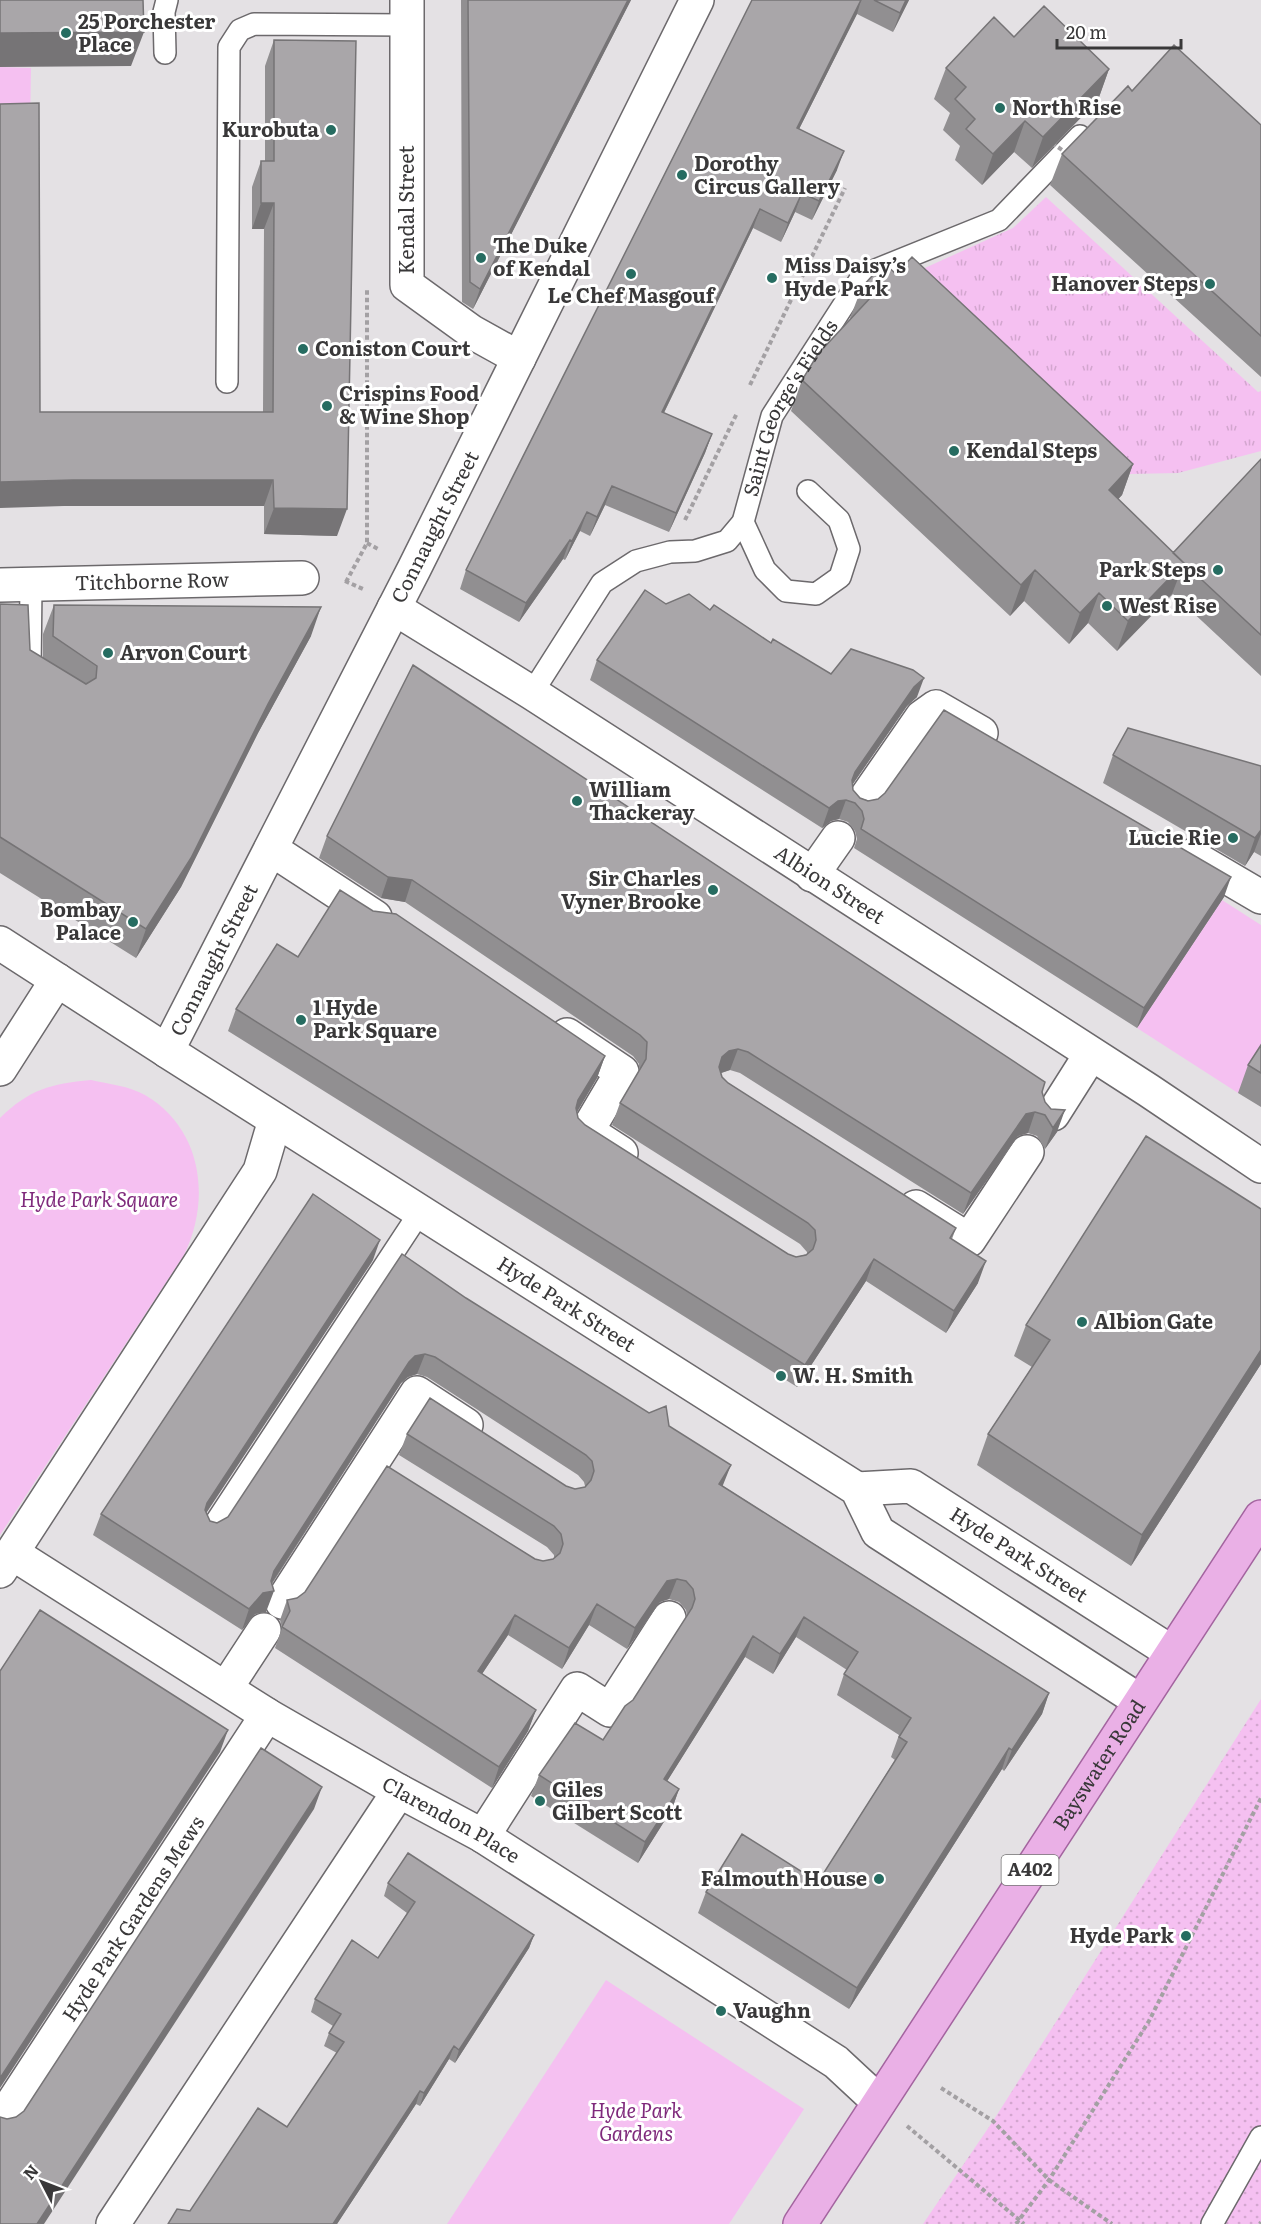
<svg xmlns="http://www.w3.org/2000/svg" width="1261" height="2224" font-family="Literata,serif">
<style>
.grass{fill:url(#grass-tufts)}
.park{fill:url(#park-dots)}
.garden{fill:#f5c0f1}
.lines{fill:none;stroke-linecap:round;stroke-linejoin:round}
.service-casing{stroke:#6c696c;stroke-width:24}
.minor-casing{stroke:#6c696c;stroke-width:36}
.tertiary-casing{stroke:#6c696c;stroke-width:36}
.primary-casing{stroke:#a3649f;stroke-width:36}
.path{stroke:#a3a0a3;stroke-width:4;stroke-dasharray:4.5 3;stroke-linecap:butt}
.service{stroke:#fff;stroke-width:21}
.minor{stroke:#fff;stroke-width:33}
.tertiary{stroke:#fff;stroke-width:33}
.primary{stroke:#eab0e6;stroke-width:33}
.path-bridge{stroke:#a3a0a3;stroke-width:4;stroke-dasharray:4.5 3;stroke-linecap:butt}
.wall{fill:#918f91}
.shaded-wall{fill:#767476}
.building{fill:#a9a6a9;stroke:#767476;stroke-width:1.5}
.poi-dot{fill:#266c61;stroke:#fff;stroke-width:2}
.labels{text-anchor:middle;stroke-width:6;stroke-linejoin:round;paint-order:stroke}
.shield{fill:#fff;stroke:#747474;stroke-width:1.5}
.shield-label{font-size:18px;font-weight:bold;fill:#393839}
.poi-label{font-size:20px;font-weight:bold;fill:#393839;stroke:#fff;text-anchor:start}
.street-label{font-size:20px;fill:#393839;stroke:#fff}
.park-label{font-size:20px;font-style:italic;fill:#7f2a7c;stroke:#fff}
</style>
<defs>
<pattern id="grass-tufts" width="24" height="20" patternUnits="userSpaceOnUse" patternTransform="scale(1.5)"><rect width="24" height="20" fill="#f5c0f1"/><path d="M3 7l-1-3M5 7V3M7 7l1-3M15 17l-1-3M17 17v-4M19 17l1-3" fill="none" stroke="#d3a6cf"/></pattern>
<pattern id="park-dots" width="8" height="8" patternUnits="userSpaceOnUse" patternTransform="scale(1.5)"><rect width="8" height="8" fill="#f5c0f1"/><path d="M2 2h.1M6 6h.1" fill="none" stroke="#d3a6cf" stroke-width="1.8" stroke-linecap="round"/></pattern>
</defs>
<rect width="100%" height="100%" fill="#e4e1e4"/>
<path class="grass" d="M 1046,197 L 1258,392 L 1261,391 L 1261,451 L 1178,473 L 1130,474 L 916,272 L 1013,228 Z"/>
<path class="park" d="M 1261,1699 L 1261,2224 L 923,2224 L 993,2121 Z"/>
<path class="garden" d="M 0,67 L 31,68 L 30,129 L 0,130 Z
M 1222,900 L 1261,925 L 1261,1057 L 1238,1093 L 1137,1028 Z
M 91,1080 C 109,1084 129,1086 145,1095 C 203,1129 211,1200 184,1255 L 0,1535 L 0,1118 C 30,1089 50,1084 91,1080 Z
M 606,1980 L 804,2109 L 729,2224 L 447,2224 Z"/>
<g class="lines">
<g class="service-casing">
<g id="service">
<path d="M 165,53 L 164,12 L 167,0"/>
<path d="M 227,382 L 229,47 L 240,30 L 254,24 L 407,25"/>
<path d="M 743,522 L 765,570 L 786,591 L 816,594 L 840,577 L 849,549 L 839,520 L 808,491"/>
<path d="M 31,584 L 30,672 L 34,675"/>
<path id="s1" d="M 532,693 L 602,583 L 636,561 L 670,552 L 695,551 L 727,541 L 743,522 L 772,416 L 863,275 L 999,220 L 1080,136"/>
<path d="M 210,1531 L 420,1212"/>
<path d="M 1212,2224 L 1261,2137"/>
</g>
</g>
<g class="minor-casing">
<g id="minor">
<path d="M 407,0 L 407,285 L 472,332 L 519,358"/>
<path id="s2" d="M 0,585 L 302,578"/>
<path id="s3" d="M 394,608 L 532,693 L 1148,1090 L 1261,1166"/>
<path d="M 863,802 L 922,717 L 936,707 L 981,733"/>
<path d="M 271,849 L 375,917"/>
<path d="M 1191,856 L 1261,897"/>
<path d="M 812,875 L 838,838"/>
<path d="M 0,943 L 167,1051"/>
<path d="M 567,1035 L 622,1072 L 587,1131 L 621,1153"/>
<path d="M 0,1069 L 57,980"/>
<path d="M 1053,1114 L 1091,1054"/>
<path d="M 916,1207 L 969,1240 L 1027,1152"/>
<path id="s4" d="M 12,1553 L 267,1715 L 399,1791 L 483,1836 L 836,2062 L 879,2102"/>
<path d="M 282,1602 L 417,1393 L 466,1425"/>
<path d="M 226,1688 L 264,1630"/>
<path d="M 483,1836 L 577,1689 L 610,1710 L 669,1618"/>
<path id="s5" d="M 0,2122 L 267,1715"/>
<path d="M 113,2224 L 399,1791"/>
</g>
</g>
<g class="tertiary-casing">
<g id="tertiary">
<path id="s6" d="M 697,0 L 414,569 L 167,1051 L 857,1489 L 878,1532 L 1140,1701"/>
<path id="s7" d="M 857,1489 L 911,1486 L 1171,1652"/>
<path d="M 0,1571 L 260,1171 L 275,1120"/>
</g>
</g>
<g class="primary-casing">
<g id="primary">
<path id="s8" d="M 800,2224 L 1261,1517"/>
</g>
</g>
<path class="path" d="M 750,385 L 845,188
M 685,520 L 737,413
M 367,543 L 378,549
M 345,581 L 363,589
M 346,582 L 367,543 L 367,288
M 941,2088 L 993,2121 L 1049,2180 L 1112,2224
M 907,2126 L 1024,2224
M 1016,2224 L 1049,2180 L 1149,2021 L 1261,1798
M 1260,2224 L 1261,2222"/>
<use href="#service" class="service"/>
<use href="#minor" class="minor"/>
<use href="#tertiary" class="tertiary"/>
<use href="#primary" class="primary"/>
<path class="path-bridge" d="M 1052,143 L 1068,154"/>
</g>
<path class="wall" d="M 461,0 L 631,0 L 473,309 L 462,302 Z
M 752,0 L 909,0 L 893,32 L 857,14 L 799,129 L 837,170 L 812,220 L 795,212 L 781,242 L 753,228 L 664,413 L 712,434 L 705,453 L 669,532 L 605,505 L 590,536 L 580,531 L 565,560 L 563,559 L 519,622 L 460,589 L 466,570 Z
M 1014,37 L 1109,69 L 1098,100 L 1032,168 L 1014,152 L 982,185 L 955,160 L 960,146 L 943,130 L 950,113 L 934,99 L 946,68 Z
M 274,40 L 337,536 L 264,534 L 264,506 L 64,506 L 40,412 L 263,412 L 264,229 L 252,229 L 252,187 L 261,161 L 265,161 L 265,66 Z
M 1132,91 L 1261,125 L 1261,377 L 1050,185 L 1062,154 Z
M 896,274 L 1133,464 L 1122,495 L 1118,499 L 1173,553 L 1261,459 L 1261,676 L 1173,594 L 1117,651 L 1088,623 L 1069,644 L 1024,601 L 1010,616 L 791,411 L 802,380 L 851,319 L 850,318 L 862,287 Z
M 0,604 L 30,650 L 43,658 L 43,634 L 54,605 L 311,636 L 258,733 L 181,887 L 136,958 L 0,873 Z
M 666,604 L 710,610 L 831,674 L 917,697 L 907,706 L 852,785 L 853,790 L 860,798 L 1224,897 L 1137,1028 L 854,848 L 857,839 L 855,831 L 848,822 L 839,819 L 831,821 L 822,828 L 590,680 L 597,660 Z
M 1113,755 L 1261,766 L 1261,856 L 1254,852 L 1245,866 L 1103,783 Z
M 327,836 L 1042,1092 L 1045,1102 L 1057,1132 L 1045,1149 L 1037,1136 L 1028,1133 L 1018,1136 L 963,1214 L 740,1073 L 730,1070 L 721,1073 L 722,1077 L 728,1083 L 956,1228 L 952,1239 L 978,1283 L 946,1333 L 866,1281 L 797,1387 L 228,1031 L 236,1009 L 298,957 L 373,911 L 605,1056 L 597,1078 L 577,1112 L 578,1118 L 585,1125 L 788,1254 L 796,1257 L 807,1254 L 807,1252 L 800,1244 L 612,1125 L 620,1103 L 639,1072 L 639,1064 L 633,1056 L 405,902 L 381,898 L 319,858 Z
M 1261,1045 L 1261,1107 L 1238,1093 L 1248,1065 Z
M 1261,1209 L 1261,1364 L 1131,1566 L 977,1465 L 988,1434 L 1032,1367 L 1014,1356 L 1026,1325 Z
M 373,1260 L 206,1513 L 210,1521 L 217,1523 L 228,1517 L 466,1298 L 669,1426 L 723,1486 L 1049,1693 L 1042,1714 L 1004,1771 L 1002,1769 L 849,2009 L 698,1913 L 706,1892 L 818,1882 L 895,1760 L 891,1757 L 899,1735 L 837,1695 L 844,1674 L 847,1670 L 796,1637 L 773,1674 L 745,1657 L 667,1781 L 679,1789 L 672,1809 L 638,1863 L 531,1796 L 539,1775 L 603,1740 L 633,1700 L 687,1616 L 686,1610 L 679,1602 L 669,1599 L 660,1602 L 627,1649 L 589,1625 L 562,1669 L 508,1635 L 482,1674 L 536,1710 L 528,1731 L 492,1788 L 275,1648 L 282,1628 L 280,1620 L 287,1600 L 535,1559 L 543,1561 L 553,1559 L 554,1558 L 554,1555 L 547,1547 L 399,1455 L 407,1434 L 575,1489 L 585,1487 L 585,1486 L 584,1482 L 578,1475 L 427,1377 L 417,1374 L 408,1377 L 401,1383 L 272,1584 L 266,1612 L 255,1614 L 242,1630 L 93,1535 L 101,1514 Z
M 388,1883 L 534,1935 L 529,1948 L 455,2063 L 449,2059 L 420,2106 L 416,2104 L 337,2224 L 168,2224 L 190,2211 L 287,2127 L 337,2053 L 324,2046 L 329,2033 L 333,2026 L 311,2012 L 315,1999 L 378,1958 L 407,1913 L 384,1896 Z"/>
<path class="shaded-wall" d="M 628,0 L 631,0 L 473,309 L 480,289 Z
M 861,0 L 857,14 L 790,147 L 797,128 Z
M 906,0 L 909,0 L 893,32 L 900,13 Z
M 144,32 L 131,66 L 0,67 L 0,33 Z
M 1109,69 L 1098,100 L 1032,168 L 1043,137 Z
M 1025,121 L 1014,152 L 982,185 L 993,154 Z
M 844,151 L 837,170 L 812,220 L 819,201 Z
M 802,193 L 795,212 L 781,242 L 788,223 Z
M 261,203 L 274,203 L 264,229 L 252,229 Z
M 760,209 L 753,228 L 655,431 L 662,412 Z
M 712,434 L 705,453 L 669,532 L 676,513 Z
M 1133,464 L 1122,495 L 1098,521 L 1109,490 Z
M 73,480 L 273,480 L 264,506 L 64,506 L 0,508 L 0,482 Z
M 612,486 L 605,505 L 590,536 L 597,517 Z
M 274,508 L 347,509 L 337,536 L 264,534 Z
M 587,512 L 580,531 L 565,560 L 572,541 Z
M 570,540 L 563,559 L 519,622 L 526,603 Z
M 1184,563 L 1172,594 L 1117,651 L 1128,621 Z
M 1035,570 L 1024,601 L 1010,616 L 1021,585 Z
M 1099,593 L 1088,623 L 1069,644 L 1080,613 Z
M 321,607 L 311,636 L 258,733 L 181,887 L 136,958 L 146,929 Z
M 924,678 L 917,697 L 907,706 L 848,791 L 855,772 L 914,687 Z
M 846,800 L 839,819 L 831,821 L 822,828 L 829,808 L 838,801 Z
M 1261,830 L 1261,834 L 1254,852 L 1245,866 L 1255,838 Z
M 388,877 L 412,880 L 405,902 L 381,898 Z
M 1231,877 L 1224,897 L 1137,1028 L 1144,1008 Z
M 738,1049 L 730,1070 L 721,1073 L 715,1079 L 722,1057 L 729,1051 Z
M 605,1056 L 597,1078 L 571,1122 L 578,1100 Z
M 1065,1110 L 1057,1132 L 1045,1149 L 1053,1128 Z
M 1035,1112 L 1028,1133 L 1018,1136 L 963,1214 L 971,1193 L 1026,1114 Z
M 380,1240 L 373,1260 L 199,1524 L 207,1503 Z
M 874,1259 L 866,1281 L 797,1387 L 805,1365 Z
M 986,1261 L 978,1283 L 946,1333 L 954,1311 Z
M 1261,1350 L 1261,1364 L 1131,1566 L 1142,1535 Z
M 425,1354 L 417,1374 L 408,1377 L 401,1383 L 266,1592 L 274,1571 L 409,1362 L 415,1356 Z
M 731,1465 L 723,1485 L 712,1505 L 719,1484 Z
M 677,1579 L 669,1599 L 660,1602 L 627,1649 L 635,1628 L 667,1581 Z
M 274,1591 L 266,1612 L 255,1614 L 242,1630 L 249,1609 L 263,1593 Z
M 597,1604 L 589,1625 L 562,1669 L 569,1648 Z
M 515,1615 L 508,1635 L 470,1692 L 478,1671 Z
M 804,1617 L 796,1637 L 773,1674 L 780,1654 Z
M 753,1636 L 745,1657 L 656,1799 L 664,1779 Z
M 1049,1693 L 1042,1714 L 1004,1771 L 1012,1750 Z
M 536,1710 L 528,1731 L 492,1788 L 499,1767 Z
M 228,1730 L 220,1752 L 0,2088 L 0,2078 Z
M 1009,1748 L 1002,1769 L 849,2009 L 857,1988 Z
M 322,1787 L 314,1809 L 44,2224 L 37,2224 Z
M 679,1789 L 672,1809 L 638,1863 L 645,1842 Z
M 534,1935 L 529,1948 L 455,2063 L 459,2050 Z
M 454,2046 L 449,2059 L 420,2106 L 424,2093 Z
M 420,2091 L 416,2104 L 337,2224 L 333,2224 Z"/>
<path class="building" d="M 0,0 L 143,0 L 144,32 L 0,33 Z
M 468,0 L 628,0 L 480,289 L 470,282 Z
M 752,0 L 861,0 L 797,128 L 844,151 L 819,201 L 802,193 L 788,223 L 760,209 L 662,412 L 712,434 L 676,513 L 612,486 L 597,517 L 587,512 L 572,541 L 570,540 L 526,603 L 466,570 Z
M 874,0 L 906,0 L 900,13 Z
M 1044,6 L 1109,69 L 1043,137 L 1025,121 L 993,154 L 966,129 L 975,119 L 955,99 L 966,87 L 946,68 L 994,17 L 1014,37 Z
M 274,40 L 356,41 L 347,509 L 274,508 L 273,480 L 73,480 L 0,482 L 0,104 L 39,103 L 40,412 L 273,412 L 274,203 L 261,203 L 261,161 L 274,161 Z
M 1174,45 L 1261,125 L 1261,336 L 1062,154 L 1128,86 L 1132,91 Z
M 912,257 L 1133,464 L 1109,490 L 1184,563 L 1128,621 L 1099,593 L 1080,613 L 1035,570 L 1021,585 L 802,380 L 818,354 L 872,296 L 862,287 L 884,263 L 896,274 Z
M 1261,459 L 1261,635 L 1173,553 Z
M 645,590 L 666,604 L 689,594 L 710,610 L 714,605 L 771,643 L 773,639 L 831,674 L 851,649 L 913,670 L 924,678 L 914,687 L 855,772 L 852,780 L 853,790 L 860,798 L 868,801 L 878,799 L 885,793 L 944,710 L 1231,877 L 1144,1008 L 861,829 L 864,819 L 862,811 L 855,803 L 846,800 L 838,801 L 829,808 L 597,660 Z
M 0,604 L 28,605 L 30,650 L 86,684 L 96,678 L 97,666 L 53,636 L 54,605 L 321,607 L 268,704 L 191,858 L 146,929 L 0,837 Z
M 413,665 L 1045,1082 L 1042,1092 L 1045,1102 L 1051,1109 L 1065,1110 L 1053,1128 L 1045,1115 L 1035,1112 L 1026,1114 L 971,1193 L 748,1052 L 738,1049 L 729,1051 L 722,1057 L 719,1067 L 722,1077 L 728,1083 L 956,1228 L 950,1238 L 986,1261 L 954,1311 L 874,1259 L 805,1365 L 236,1009 L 277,944 L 298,957 L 340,890 L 373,911 L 396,914 L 605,1056 L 578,1100 L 576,1108 L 578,1118 L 585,1125 L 788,1254 L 796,1257 L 806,1255 L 813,1249 L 816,1240 L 815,1230 L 808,1223 L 620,1103 L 646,1059 L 647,1042 L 640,1035 L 412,880 L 388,877 L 327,836 Z
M 1128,728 L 1261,766 L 1261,830 L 1255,838 L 1113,755 Z
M 1261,1045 L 1261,1073 L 1248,1065 Z
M 1146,1136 L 1261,1209 L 1261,1350 L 1142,1535 L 988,1434 L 1050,1340 L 1026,1325 Z
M 313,1194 L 380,1240 L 207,1503 L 205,1510 L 210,1521 L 217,1523 L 228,1517 L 402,1254 L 466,1298 L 649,1413 L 666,1406 L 669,1426 L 731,1465 L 719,1484 L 1049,1693 L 1012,1750 L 1009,1748 L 857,1988 L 706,1892 L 742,1834 L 818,1882 L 907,1742 L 899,1737 L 911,1718 L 844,1674 L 858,1652 L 804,1617 L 780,1654 L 753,1636 L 664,1779 L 679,1789 L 645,1842 L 539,1775 L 575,1723 L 603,1740 L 625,1706 L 633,1700 L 692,1608 L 695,1599 L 693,1589 L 686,1581 L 677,1579 L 667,1581 L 635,1628 L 597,1604 L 569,1648 L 515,1615 L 478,1671 L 536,1710 L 499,1767 L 282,1627 L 290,1611 L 287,1600 L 297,1598 L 305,1592 L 387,1466 L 535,1559 L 543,1561 L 553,1559 L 560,1553 L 563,1544 L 561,1534 L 554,1526 L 407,1434 L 430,1398 L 566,1486 L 575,1489 L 585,1487 L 591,1480 L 594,1471 L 592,1461 L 586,1455 L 435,1357 L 425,1354 L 415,1356 L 409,1362 L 274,1571 L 271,1581 L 274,1591 L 263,1593 L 249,1609 L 101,1514 Z
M 40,1610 L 228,1730 L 0,2078 L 0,1671 Z
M 261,1748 L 322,1787 L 37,2224 L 0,2224 L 0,2117 L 7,2119 L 16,2117 L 24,2111 Z
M 408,1853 L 534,1935 L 459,2050 L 454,2046 L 424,2093 L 420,2091 L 333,2224 L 168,2224 L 177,2209 L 190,2211 L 258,2108 L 287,2127 L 344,2042 L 329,2033 L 341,2014 L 315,1999 L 352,1940 L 378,1958 L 415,1902 L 388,1883 Z"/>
<g class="poi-dot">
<circle cx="66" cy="33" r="6"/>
<circle cx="1000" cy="108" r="6"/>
<circle cx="331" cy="130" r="6"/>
<circle cx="682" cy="175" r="6"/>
<circle cx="481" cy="258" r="6"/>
<circle cx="631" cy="274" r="6"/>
<circle cx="772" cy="278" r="6"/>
<circle cx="1210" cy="284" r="6"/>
<circle cx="303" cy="349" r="6"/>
<circle cx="327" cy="406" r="6"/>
<circle cx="954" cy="451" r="6"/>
<circle cx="1218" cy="570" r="6"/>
<circle cx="1107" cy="606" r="6"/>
<circle cx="108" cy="653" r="6"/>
<circle cx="577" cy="801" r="6"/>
<circle cx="1233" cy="838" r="6"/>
<circle cx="713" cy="890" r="6"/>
<circle cx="133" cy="922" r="6"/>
<circle cx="301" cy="1020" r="6"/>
<circle cx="1082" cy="1322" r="6"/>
<circle cx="781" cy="1376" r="6"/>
<circle cx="540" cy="1801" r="6"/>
<circle cx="879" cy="1879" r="6"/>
<circle cx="1186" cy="1936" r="6"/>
<circle cx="721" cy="2011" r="6"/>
</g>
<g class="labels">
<rect class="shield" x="1001.5" y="1855" width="57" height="30" rx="4.5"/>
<g class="shield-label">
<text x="1030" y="1876">A402</text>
</g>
<g class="poi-label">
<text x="78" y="29">25 Porchester<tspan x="78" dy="23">Place</tspan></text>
<text x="1012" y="115">North Rise</text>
<text x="319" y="137" text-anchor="end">Kurobuta</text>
<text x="694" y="171">Dorothy<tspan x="694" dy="23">Circus Gallery</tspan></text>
<text x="493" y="253">The Duke<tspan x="493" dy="23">of Kendal</tspan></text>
<text x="784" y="273">Miss Daisy’s<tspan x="784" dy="23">Hyde Park</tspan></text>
<text x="1198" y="291" text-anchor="end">Hanover Steps</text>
<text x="631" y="303" text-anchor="middle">Le Chef Masgouf</text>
<text x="315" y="356">Coniston Court</text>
<text x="339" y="401">Crispins Food<tspan x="339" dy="23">&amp; Wine Shop</tspan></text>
<text x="966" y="458">Kendal Steps</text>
<text x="1206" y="577" text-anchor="end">Park Steps</text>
<text x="1119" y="613">West Rise</text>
<text x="120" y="660">Arvon Court</text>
<text x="589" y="797">William<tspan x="589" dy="23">Thackeray</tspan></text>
<text x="1221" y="845" text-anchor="end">Lucie Rie</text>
<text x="701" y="886" text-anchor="end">Sir Charles<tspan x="701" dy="23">Vyner Brooke</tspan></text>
<text x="121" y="917" text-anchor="end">Bombay<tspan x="121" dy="23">Palace</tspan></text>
<text x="313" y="1015">1 Hyde<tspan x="313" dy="23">Park Square</tspan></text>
<text x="1094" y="1329">Albion Gate</text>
<text x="793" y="1383">W. H. Smith</text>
<text x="552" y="1797">Giles<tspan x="552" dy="23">Gilbert Scott</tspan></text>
<text x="867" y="1886" text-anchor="end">Falmouth House</text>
<text x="1174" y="1943" text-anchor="end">Hyde Park</text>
<text x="733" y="2018">Vaughn</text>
</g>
<g class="street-label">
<text transform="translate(407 210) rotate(-90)" y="7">Kendal Street</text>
<text dy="7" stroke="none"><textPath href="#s1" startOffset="414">Saint George's Fields</textPath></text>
<text transform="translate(435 527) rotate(-63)" y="7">Connaught Street</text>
<text dy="7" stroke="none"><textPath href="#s2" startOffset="152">Titchborne Row</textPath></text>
<text dy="7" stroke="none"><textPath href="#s3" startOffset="516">Albion Street</textPath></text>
<text transform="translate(214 960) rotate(-63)" y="7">Connaught Street</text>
<text dy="7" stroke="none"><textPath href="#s6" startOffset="1650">Hyde Park Street</textPath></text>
<text dy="7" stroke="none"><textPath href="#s7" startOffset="182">Hyde Park Street</textPath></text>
<text dy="7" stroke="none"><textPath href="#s8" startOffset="548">Bayswater Road</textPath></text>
<text dy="7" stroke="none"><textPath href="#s4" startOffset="514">Clarendon Place</textPath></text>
<text dy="7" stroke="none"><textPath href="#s5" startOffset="243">Hyde Park Gardens Mews</textPath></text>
</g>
<g class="park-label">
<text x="99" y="1207">Hyde Park Square</text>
<text x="636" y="2118">Hyde Park<tspan x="636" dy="23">Gardens</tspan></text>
</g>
</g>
<g transform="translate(42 2182) rotate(312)" stroke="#ffffff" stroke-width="4.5" paint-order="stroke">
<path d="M0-4.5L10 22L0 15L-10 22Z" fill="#393839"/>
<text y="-9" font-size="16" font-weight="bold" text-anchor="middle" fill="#393839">N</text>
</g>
<path d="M1057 39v9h124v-9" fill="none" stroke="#393839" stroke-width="3"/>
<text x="1066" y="39" font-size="18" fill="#393839" stroke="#ffffff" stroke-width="4.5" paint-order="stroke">20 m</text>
</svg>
